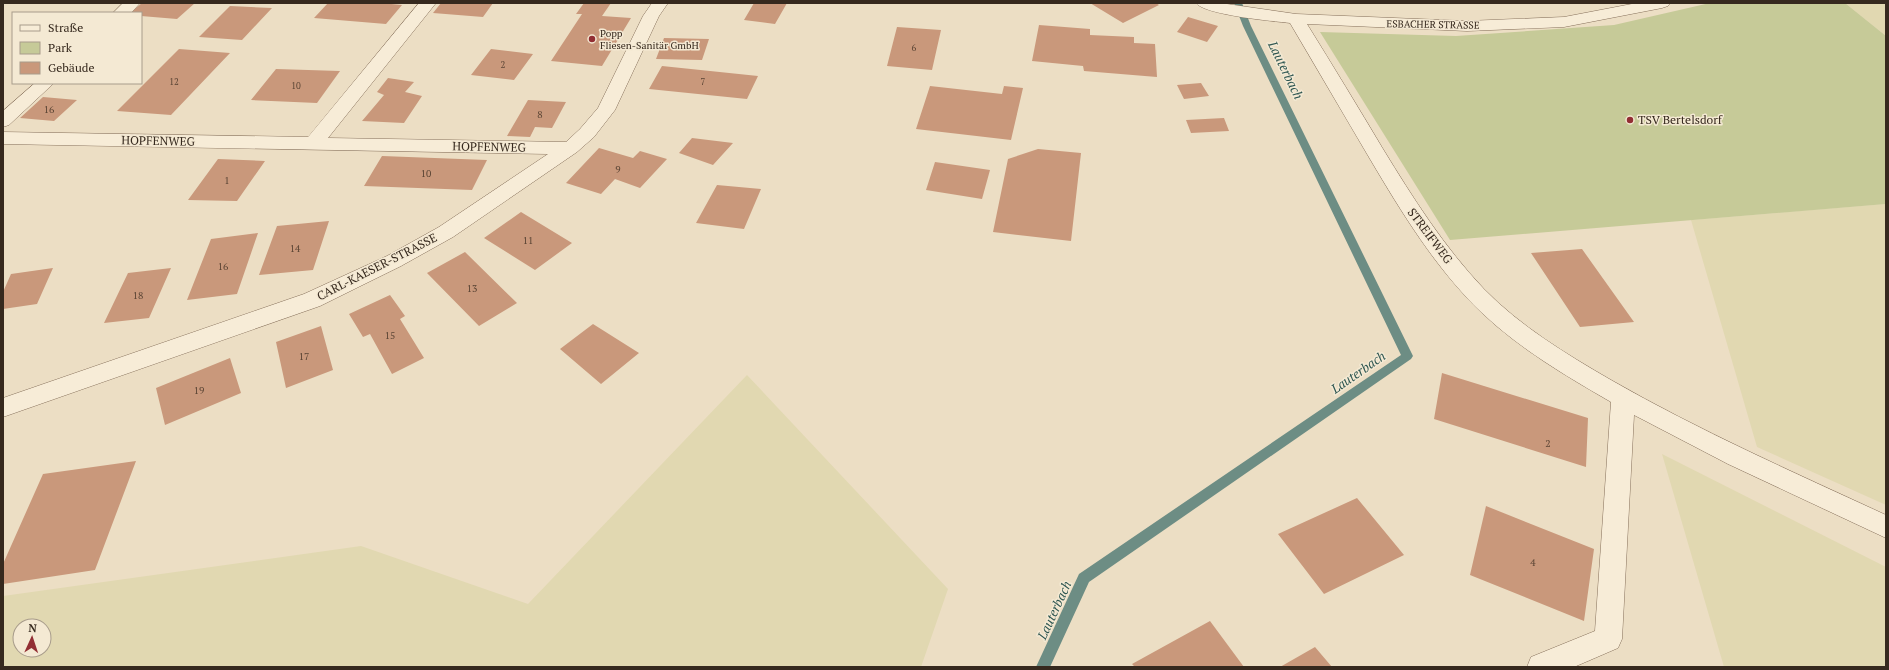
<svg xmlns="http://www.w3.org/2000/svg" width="1889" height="670" font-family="'PT Serif',serif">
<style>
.farmland{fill:#e1d8b1;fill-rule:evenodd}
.green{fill:#c6ca98}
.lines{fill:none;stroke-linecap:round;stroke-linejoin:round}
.stream{fill:#6d8d84;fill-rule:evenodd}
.building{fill:#c9987b}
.minor-casing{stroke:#86705b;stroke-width:1}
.minor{fill:#f7ecd7;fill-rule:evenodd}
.poi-dot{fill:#922e33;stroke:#f4e9d3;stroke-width:1.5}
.labels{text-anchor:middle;stroke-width:3;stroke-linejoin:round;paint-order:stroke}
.far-number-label{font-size:9px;fill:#5b4535}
.far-street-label{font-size:10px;fill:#36291e;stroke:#f4e9d3}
.far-poi-label{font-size:10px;fill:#36291e;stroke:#f4e9d3;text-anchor:start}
.number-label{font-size:10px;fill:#5b4535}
.poi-label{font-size:12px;fill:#36291e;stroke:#f4e9d3;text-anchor:start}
.street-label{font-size:12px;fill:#36291e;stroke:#f4e9d3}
.water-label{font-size:13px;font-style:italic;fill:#2e5651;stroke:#f4e9d3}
</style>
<rect width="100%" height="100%" fill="#ecdec4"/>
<path class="farmland" d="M 1845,3 L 1886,3 L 1886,36 Z
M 1886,204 L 1886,505 L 1757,447 L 1691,220 Z
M 747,375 L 948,589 L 921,667 L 3,667 L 3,596 L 361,546 L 528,604 ZM 20,626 L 44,626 L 44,650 L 20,650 Z
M 1662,454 L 1886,567 L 1886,667 L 1724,667 Z"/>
<path class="green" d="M 1710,3 L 1845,3 L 1886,36 L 1886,204 L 1450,240 L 1320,32 L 1456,36 L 1614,25 Z"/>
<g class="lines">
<path class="stream" d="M 1234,3 L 1242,3 L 1251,26 L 1413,356 L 1411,359 L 1089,582 L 1050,667 L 1036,667 L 1079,574 L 1401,355 L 1243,26 Z"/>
</g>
<path class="building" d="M 142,3 L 195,3 L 177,19 L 141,16 L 141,13 L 130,13 Z
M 328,3 L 381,3 L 402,5 L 386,24 L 314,18 Z
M 441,3 L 493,3 L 483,17 L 433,13 Z
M 584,3 L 611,3 L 602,16 L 631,18 L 602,66 L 551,61 L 582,14 L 576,14 Z
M 754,3 L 787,3 L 775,24 L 744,20 Z
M 1090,3 L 1156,3 L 1159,5 L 1123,23 Z
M 230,6 L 272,8 L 242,40 L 199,37 Z
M 1188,17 L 1218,26 L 1207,42 L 1177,32 Z
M 1039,25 L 1090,29 L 1090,35 L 1134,37 L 1134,43 L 1155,44 L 1157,77 L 1084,71 L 1083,66 L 1032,61 Z
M 897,27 L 941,30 L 932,70 L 887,66 Z
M 664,38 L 709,39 L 702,60 L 656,59 Z
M 179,49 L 230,53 L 171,115 L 117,111 Z
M 491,49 L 533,54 L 514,80 L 471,75 Z
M 662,66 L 758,76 L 747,99 L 649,89 Z
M 276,69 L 340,71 L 317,103 L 251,100 Z
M 388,78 L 414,82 L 405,92 L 422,96 L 404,123 L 362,121 L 384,95 L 377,92 Z
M 1201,83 L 1209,96 L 1184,99 L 1177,85 Z
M 930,86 L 1002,94 L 1004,86 L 1023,88 L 1011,140 L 916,129 Z
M 43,97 L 77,100 L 54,121 L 20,118 Z
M 528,100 L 566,102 L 552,128 L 535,127 L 530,137 L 507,136 Z
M 1224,118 L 1229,131 L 1191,133 L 1186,120 Z
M 692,138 L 733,143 L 713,165 L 679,153 Z
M 599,148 L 633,158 L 640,151 L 667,159 L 640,188 L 615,179 L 601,194 L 566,183 Z
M 1038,149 L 1081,153 L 1071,241 L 993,232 L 1008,159 Z
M 382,156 L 487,160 L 472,190 L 364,186 Z
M 218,159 L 265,161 L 237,201 L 188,200 Z
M 935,162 L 990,170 L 982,199 L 926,190 Z
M 717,185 L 761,189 L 744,229 L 696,223 Z
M 521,212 L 572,243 L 535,270 L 484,238 Z
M 329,221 L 313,270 L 259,275 L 277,226 Z
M 258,233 L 237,294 L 187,300 L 211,239 Z
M 1582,249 L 1634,322 L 1580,327 L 1531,253 Z
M 465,252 L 517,303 L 479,326 L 427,273 Z
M 53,268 L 37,304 L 3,309 L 3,292 L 11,274 Z
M 171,268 L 149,318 L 104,323 L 128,273 Z
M 390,295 L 405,316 L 400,319 L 424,358 L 392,374 L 370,334 L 363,337 L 349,314 Z
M 593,324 L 639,353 L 601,384 L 560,349 Z
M 321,326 L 333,370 L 286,388 L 276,342 Z
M 230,358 L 241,393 L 165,425 L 156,388 Z
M 1442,373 L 1588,418 L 1586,467 L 1434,419 Z
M 136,461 L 95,570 L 3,584 L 3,564 L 43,474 Z
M 1357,498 L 1404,555 L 1324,594 L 1278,534 Z
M 1486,506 L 1594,549 L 1584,621 L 1470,575 Z
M 1210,621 L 1244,667 L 1135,667 L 1132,664 Z
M 1315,647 L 1332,667 L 1280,667 Z"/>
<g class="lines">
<g class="minor-casing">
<path id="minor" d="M 123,3 L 140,3 L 131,13 L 113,13 Z
M 419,3 L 436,3 L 328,138 L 566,142 L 580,129 L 598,108 L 643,16 L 652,3 L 668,3 L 659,16 L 615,110 L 594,137 L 577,152 L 453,237 L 401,266 L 320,306 L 3,417 L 3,398 L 304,294 L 387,256 L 439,227 L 548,154 L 3,144 L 3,132 L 308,137 Z
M 1196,3 L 1220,3 L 1296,14 L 1467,21 L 1564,17 L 1637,3 L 1670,3 L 1668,6 L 1662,8 L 1564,27 L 1467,31 L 1307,24 C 1333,66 1358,107 1383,149 C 1413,198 1444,247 1484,289 C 1520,326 1566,354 1611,380 C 1700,431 1793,472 1886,515 L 1886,538 L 1728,464 L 1634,415 L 1622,639 L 1618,648 L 1574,667 L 1527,667 L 1531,657 L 1595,631 L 1611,402 C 1566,376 1520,349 1482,313 C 1436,269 1402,213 1370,159 C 1343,114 1317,68 1290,23 C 1273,21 1204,15 1196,3 Z
M 35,83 L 54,83 L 9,125 L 3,127 L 3,111 Z"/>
</g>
<use href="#minor" class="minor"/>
</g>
<g class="poi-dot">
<circle cx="592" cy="39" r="4"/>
<circle cx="1630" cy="120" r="4"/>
</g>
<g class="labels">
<g class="far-number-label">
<text x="914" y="51">6</text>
<text x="503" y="68">2</text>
<text x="174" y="85">12</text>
<text x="703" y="85">7</text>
<text x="296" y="89">10</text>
</g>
<g class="far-street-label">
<text transform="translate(1433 24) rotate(1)" y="4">ESBACHER STRASSE</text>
</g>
<g class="far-poi-label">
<text x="600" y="37">Popp<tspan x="600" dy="12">Fliesen-Sanitär GmbH</tspan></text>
</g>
<g class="number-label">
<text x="49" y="113">16</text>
<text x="540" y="118">8</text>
<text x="618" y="173">9</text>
<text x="426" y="177">10</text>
<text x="227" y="184">1</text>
<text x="528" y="244">11</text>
<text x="295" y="252">14</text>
<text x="223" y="270">16</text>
<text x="472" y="292">13</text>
<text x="138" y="299">18</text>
<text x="390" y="339">15</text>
<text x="304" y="360">17</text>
<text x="199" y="394">19</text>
<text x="1548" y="447">2</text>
<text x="1533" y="566">4</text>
</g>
<g class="poi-label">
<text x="1638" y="124">TSV Bertelsdorf</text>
</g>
<g class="street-label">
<text transform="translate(158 141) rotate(1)" y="4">HOPFENWEG</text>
<text transform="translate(489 147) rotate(1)" y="4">HOPFENWEG</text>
<text transform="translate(1430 236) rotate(53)" y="4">STREIFWEG</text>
<text transform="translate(377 267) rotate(-27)" y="4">CARL-KAESER-STRASSE</text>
</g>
<g class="water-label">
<text transform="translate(1286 70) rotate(64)" y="5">Lauterbach</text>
<text transform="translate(1358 372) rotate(-35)" y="5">Lauterbach</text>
<text transform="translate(1054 610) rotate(-65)" y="5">Lauterbach</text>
</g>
</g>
<rect width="1889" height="670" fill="none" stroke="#36291e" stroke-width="8"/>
<rect x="12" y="12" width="130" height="72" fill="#f4e9d3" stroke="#a89c8b"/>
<rect x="20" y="25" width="20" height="6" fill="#f7ecd7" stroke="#a89c8b"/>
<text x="48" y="32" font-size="12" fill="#36291e">Straße</text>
<rect x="20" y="42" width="20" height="12" fill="#c6ca98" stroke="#a89c8b"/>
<text x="48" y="52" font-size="12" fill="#36291e">Park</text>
<rect x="20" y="62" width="20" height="12" fill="#c9987b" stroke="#a89c8b"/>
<text x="48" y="72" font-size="12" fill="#36291e">Gebäude</text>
<g transform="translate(32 638) rotate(3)"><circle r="19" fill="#f4e9d3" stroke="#a89c8b"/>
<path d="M0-3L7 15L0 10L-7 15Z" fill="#922e33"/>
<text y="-6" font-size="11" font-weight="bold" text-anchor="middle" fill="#36291e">N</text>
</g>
</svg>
